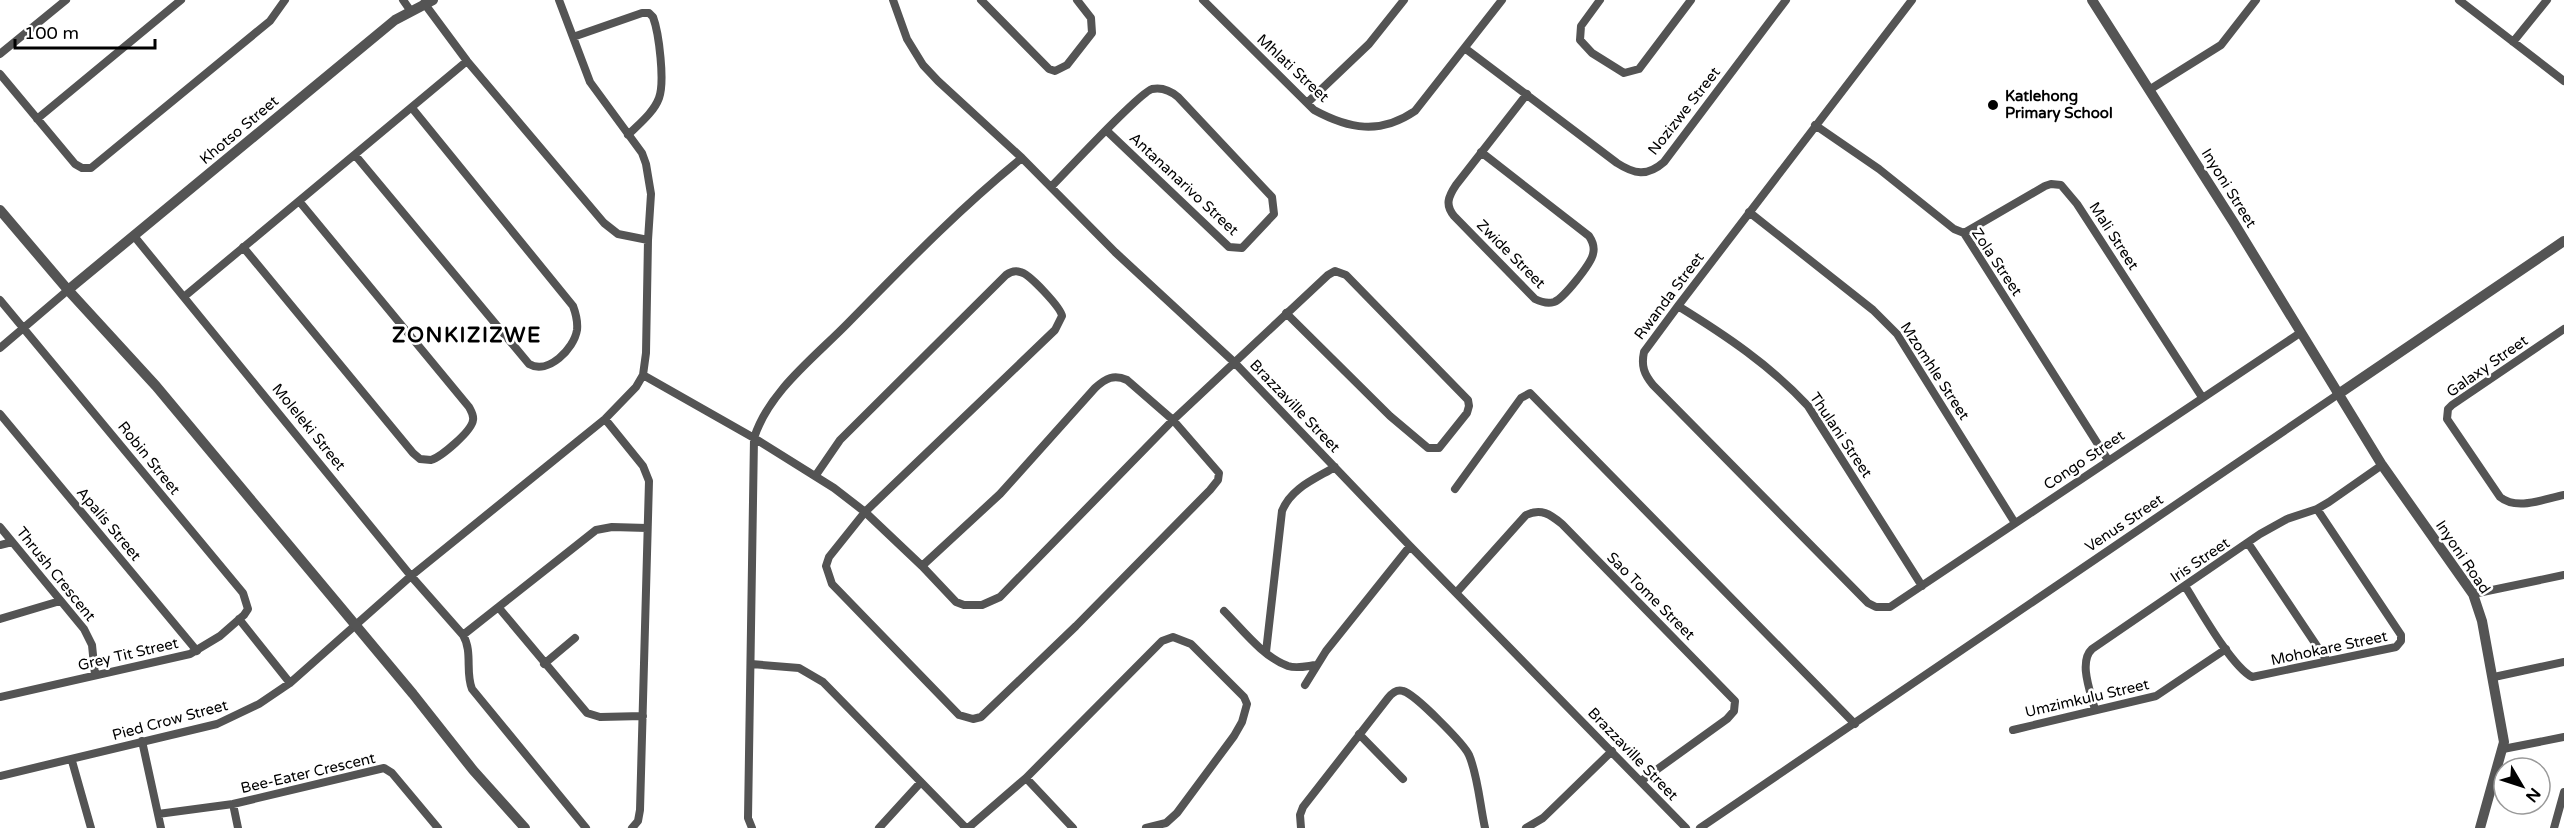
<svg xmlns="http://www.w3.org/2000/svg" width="2564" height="828" font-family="'Varela Round',sans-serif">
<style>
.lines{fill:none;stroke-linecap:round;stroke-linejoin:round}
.minor{stroke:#545454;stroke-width:8}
.tertiary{stroke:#545454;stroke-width:10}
.poi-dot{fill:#000;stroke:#fff;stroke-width:2}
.labels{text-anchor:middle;stroke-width:5;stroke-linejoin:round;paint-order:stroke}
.street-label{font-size:15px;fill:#000;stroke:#fff}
.poi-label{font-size:15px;font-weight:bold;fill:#000;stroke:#fff;text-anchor:start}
.district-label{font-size:21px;font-weight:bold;letter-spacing:1.5px;fill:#000;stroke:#fff}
</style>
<rect width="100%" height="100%" fill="#fff"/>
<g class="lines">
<path class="minor" d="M 403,0 L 410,10
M 893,0 L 907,39 L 923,65 L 938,81 L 1022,158 L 1115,252 L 1234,362 L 1410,546 L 1686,828
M 981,0 L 1049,69 L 1055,71 L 1067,65 L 1092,33 L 1091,18 L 1077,0
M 1203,0 L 1314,110 C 1349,129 1380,135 1415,111 L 1502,0
M 1600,0 L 1581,26 L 1580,40 L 1592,53 L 1624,73 L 1639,69 L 1691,0
M 1912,0 L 1678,306 L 1644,352 C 1641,366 1644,374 1653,385 L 1868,603 L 1876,607 L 1890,607 L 2300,333
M 2459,0 L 2564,81
M 424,3 L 467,61 L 604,223 L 618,234 L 648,240
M 573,37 L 642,13 L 649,13 L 653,17 C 659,33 665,82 659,98 C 654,112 639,124 628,135
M 2513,42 L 2547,0
M 1466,49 L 1617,163 C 1634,174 1647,177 1664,162 L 1786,0
M 0,54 L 66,0
M 0,74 L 75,164 L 82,168 L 91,168 L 270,21 L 285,0
M 2149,90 L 2221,45 L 2256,0
M 1307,103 L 1369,44 L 1404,0
M 37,119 L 181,0
M 1815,125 L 1879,169 L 1954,229 L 1964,233 L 2108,460
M 1481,152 L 1589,236 C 1593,242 1595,247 1593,254 C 1591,264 1563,299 1554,302 C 1547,304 1541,302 1535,299 L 1454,216 C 1445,205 1448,197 1456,185 L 1527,94
M 355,155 L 529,364 C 548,375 574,349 577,330 C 578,321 576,314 573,306 L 412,108
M 1051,187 C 1066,172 1139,93 1152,89 C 1162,87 1171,91 1178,97 L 1272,197 L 1274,214 L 1242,248 L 1229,247 L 1107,131
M 1749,212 L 1873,310 L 1897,334 L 2015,523
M 1964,233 L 2045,186 L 2051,184 L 2061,185 L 2077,204 L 2202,397
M 134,236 L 411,576 L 463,635 C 473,652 465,672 472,689 L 586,828
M 243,247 L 413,453 L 420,459 L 431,460 C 441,457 472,431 473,420 C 474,415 471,411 469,407 L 299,201
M 185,296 L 467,61
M 0,300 L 243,593 L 248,609 L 244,615 L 220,636 L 190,654 L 0,697
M 1678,306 C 1725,335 1770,365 1808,406 L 1922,586
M 2564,329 L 2452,405 L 2448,409 L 2447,419 L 2500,497 C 2517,511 2544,499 2564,495
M 0,348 L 68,290
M 643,375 L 754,438 L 834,488 L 865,512 L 922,566 L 956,602 L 964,605 L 982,605 L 1000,597 L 1173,420 L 1328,275 L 1335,271 L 1346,275 L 1468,400 L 1469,406 L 1467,413 L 1439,448 L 1428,448 L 1390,416 L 1286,313
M 0,414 L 197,651
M 605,419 L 643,466 L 649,481 L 640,810 L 638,821 L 632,828
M 816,475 L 840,440 L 1006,275 C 1010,272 1015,270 1020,272 C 1029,273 1061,308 1062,316 L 1055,330 L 865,512 L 829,557 L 826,566 L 832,584 L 959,715 L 973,719 L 981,717 L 1076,626 L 1210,490 L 1218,480 L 1219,473 L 1173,420 L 1127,380 C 1114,374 1106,378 1095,388 L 1000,494 L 922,566
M 1455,489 L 1521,398 L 1530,393 L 1855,724
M 0,527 L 84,629 L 92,645 L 95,675
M 2248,543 L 2327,661
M 0,545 L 12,542
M 2185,586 C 2199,608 2231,666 2252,677 L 2396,647 L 2401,641 L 2401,635 L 2317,509
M 1456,593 L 1526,515 C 1541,508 1550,514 1562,524 L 1735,701 L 1734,711 L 1727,719 L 1641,781
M 2473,594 L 2564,575
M 499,608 L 587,713 L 600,717 L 643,716
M 1224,611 C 1242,629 1263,657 1288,666 C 1297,669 1307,666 1316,665
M 0,619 L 60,601
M 239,619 L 290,683
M 463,635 L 596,530 L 612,527 L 647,528
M 1266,652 L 1282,511 C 1291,488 1315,479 1335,467
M 544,664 L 575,638
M 751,664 L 799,668 L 823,682 L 966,828
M 2494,677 L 2564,662
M 1305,685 L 1326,651 L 1410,546
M 2095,710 C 2091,693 2078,662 2092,649 L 2260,534 L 2287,519 L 2317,509 L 2329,502 L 2382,465
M 2013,730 L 2156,696 L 2226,649
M 1359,734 L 1403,779
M 142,741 L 161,828
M 2503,749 L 2564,737
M 72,761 L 91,828
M 0,776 L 217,724 L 259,704 L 290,683 L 411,576 L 605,419 L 636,387 L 643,375 L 646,353 L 648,240 L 651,194 L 646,164 L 642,153 L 590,82 L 559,0
M 1026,778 L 1073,828
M 233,804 L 238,828
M 158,814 L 233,804 L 384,768 L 392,773 L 438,828
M 752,828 L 748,818 L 754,438 C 769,391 815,357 849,322 C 905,265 960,208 1022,158
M 879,828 L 921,782
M 968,828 L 1026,778 L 1162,641 L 1173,637 L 1191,644 L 1244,697 L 1247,704 L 1242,722 L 1234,736 L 1177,813 L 1166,823 L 1146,828
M 1301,828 L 1300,815 L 1303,807 L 1388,698 C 1392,693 1397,689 1403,691 C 1415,694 1464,744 1469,755 C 1478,776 1480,806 1485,828
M 1526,828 L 1543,818 L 1612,751
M 1700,828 L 2337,395
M 2554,828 L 2564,792"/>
<path class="tertiary" d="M 2092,0 L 2234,223 L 2382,465 L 2473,594 L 2482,621 L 2504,742 L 2480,828
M 0,210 L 68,290 L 156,386 L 413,694 L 473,770 L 525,828
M 68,290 L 395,20 L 433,0
M 2337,395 L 2564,241"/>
</g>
<circle class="poi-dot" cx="1993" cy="105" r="6"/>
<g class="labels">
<g class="street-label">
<text transform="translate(1293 68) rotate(43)" y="5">Mhlati Street</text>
<text transform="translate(1684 111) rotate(-52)" y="5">Nozizwe Street</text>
<text transform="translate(239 130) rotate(-40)" y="5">Khotso Street</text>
<text transform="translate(1184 184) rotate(43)" y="5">Antananarivo Street</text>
<text transform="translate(2229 188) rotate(58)" y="5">Inyoni Street</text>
<text transform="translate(2114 236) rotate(57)" y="5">Mali Street</text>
<text transform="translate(1511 254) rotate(45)" y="5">Zwide Street</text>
<text transform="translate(1997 262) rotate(56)" y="5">Zola Street</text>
<text transform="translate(1669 296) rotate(-53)" y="5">Rwanda Street</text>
<text transform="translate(2487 366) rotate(-35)" y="5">Galaxy Street</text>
<text transform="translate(1935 371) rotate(57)" y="5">Mzomhle Street</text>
<text transform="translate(1295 406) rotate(46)" y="5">Brazzaville Street</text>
<text transform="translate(309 427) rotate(51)" y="5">Moleleki Street</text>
<text transform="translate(1841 435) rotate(56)" y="5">Thulani Street</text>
<text transform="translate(149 458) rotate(51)" y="5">Robin Street</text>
<text transform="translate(2084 460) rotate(-34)" y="5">Congo Street</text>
<text transform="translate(2124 523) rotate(-34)" y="5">Venus Street</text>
<text transform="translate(109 524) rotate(50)" y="5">Apalis Street</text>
<text transform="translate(2463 557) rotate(56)" y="5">Inyoni Road</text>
<text transform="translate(2200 560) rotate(-34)" y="5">Iris Street</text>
<text transform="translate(56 574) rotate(51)" y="5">Thrush Crescent</text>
<text transform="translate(1651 596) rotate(45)" y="5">Sao Tome Street</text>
<text transform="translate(2329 648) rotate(-12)" y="5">Mohokare Street</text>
<text transform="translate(128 654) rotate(-13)" y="5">Grey Tit Street</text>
<text transform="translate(2087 698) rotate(-13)" y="5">Umzimkulu Street</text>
<text transform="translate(170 720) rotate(-15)" y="5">Pied Crow Street</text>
<text transform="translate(1633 754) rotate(46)" y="5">Brazzaville Street</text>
<text transform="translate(308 773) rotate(-13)" y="5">Bee-Eater Crescent</text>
</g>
<g class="poi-label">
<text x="2005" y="101">Katlehong<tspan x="2005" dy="17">Primary School</tspan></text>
</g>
<g class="district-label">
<text x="467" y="342">ZONKIZIZWE</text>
</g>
</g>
<g transform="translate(2522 786) rotate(129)"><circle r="28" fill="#ffffff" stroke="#999999" stroke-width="1.5"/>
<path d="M0-4.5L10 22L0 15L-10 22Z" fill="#000000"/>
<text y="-9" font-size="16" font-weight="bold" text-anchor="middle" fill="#000000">N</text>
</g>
<path d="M15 39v9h140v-9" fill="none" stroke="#000000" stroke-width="3"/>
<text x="24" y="39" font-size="18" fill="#000000" stroke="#ffffff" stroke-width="4.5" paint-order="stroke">100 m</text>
</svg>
